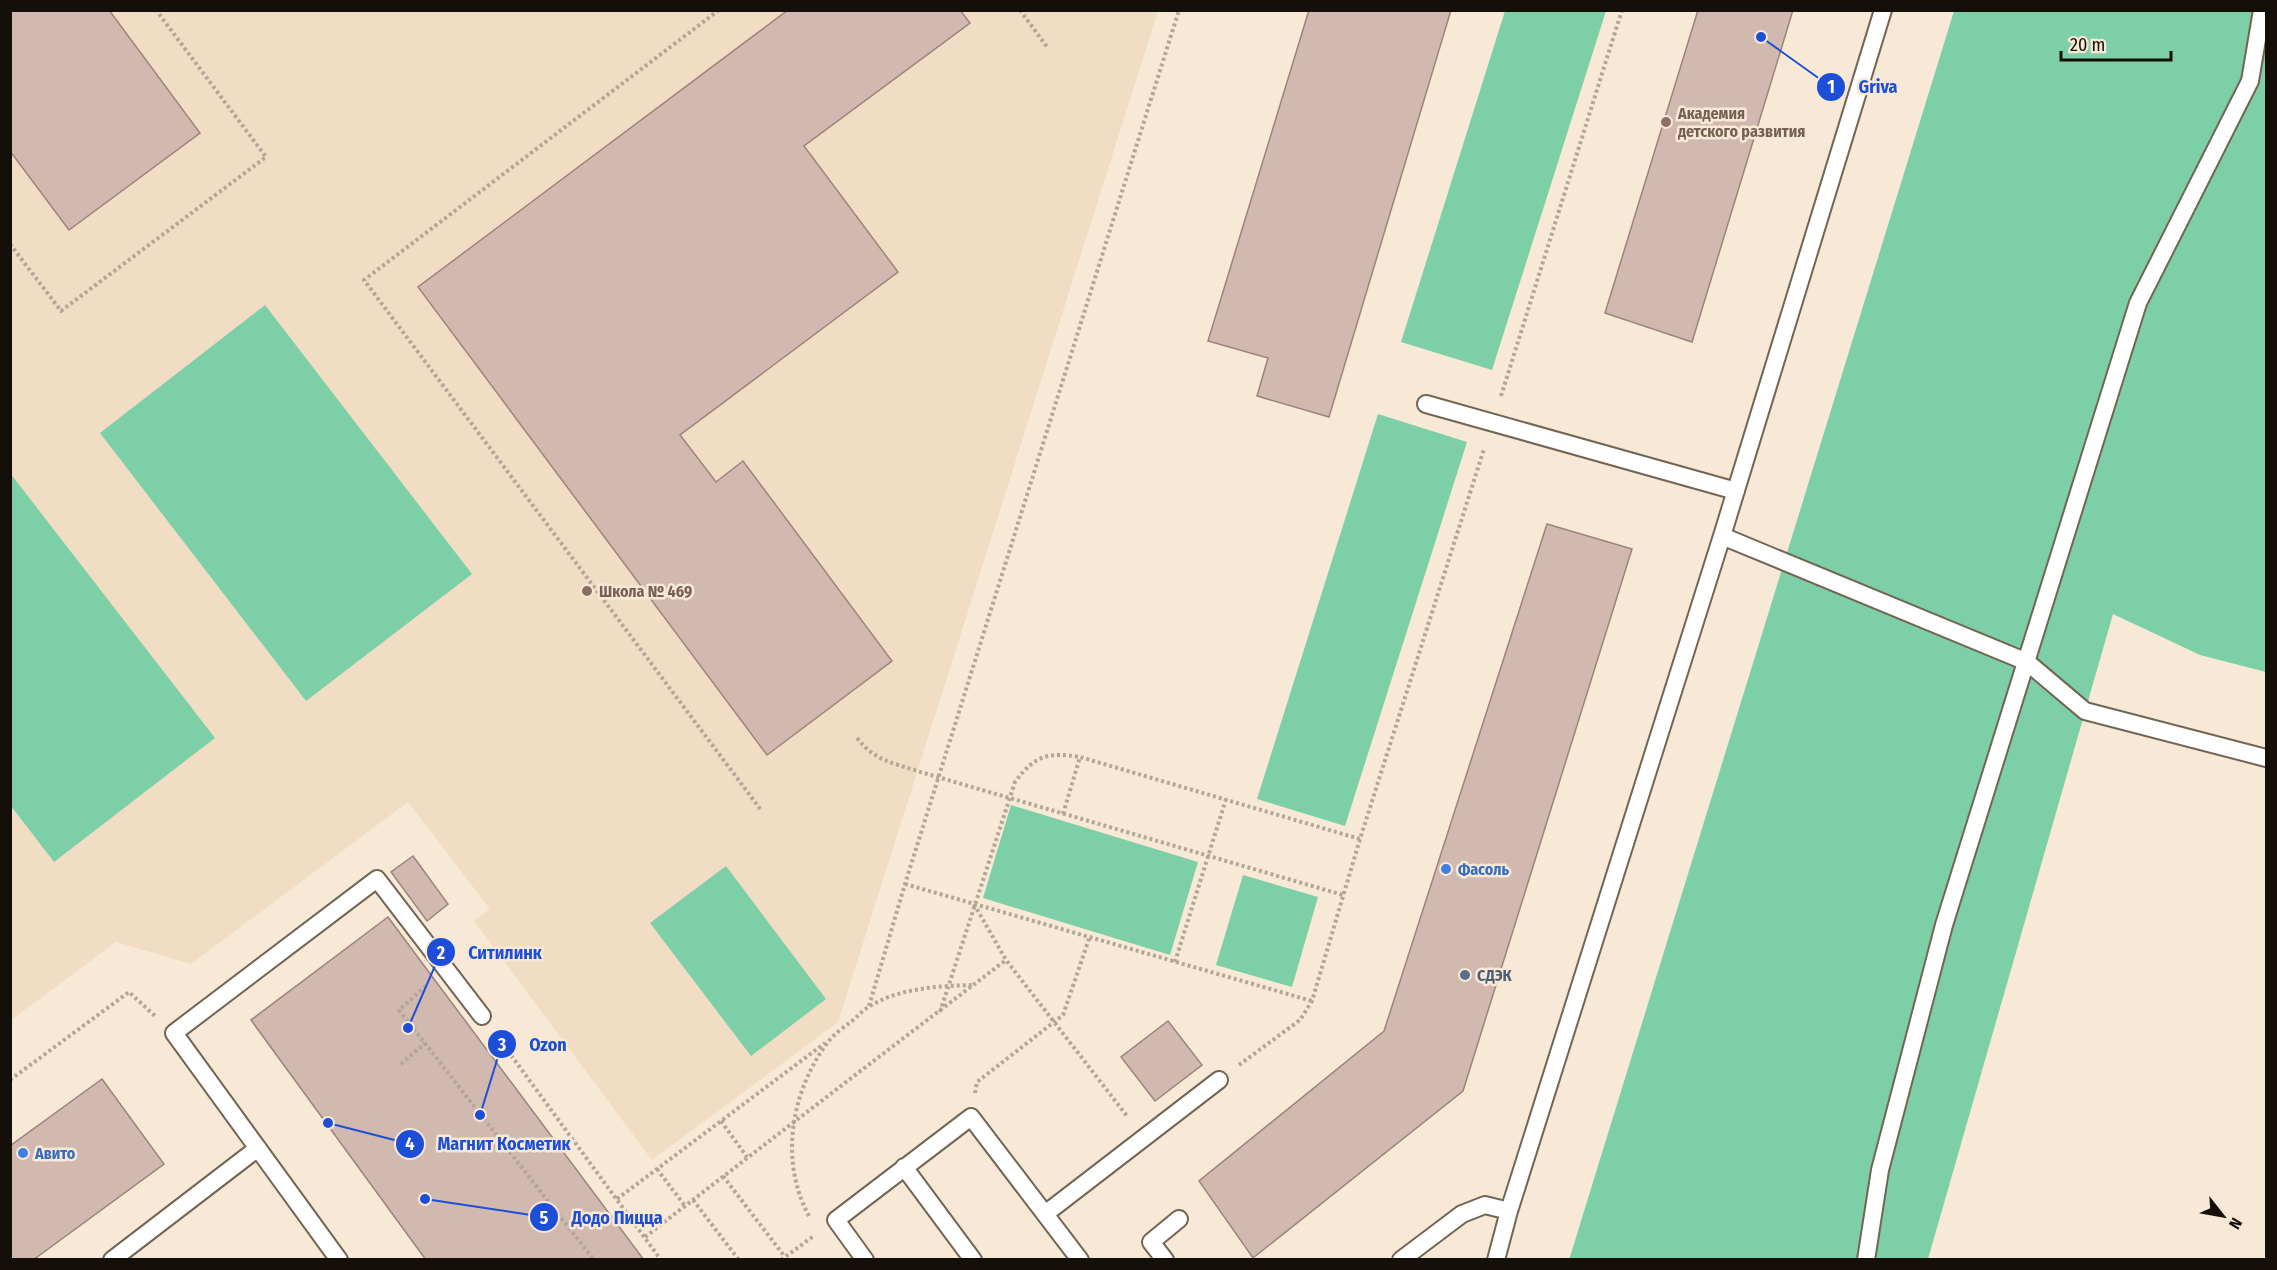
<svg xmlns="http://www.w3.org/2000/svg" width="2277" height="1270" font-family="'Fira Sans Condensed',sans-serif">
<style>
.built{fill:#f0ddc3}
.green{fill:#7dcfa7}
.building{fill:#d1b9b0;stroke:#9b847c;stroke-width:1.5}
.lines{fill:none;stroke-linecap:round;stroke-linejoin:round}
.service-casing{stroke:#726554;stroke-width:20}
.path{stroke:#b2a697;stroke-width:4;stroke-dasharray:3 3;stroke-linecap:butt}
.service{stroke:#fff;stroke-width:16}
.education-dot{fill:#8d6e63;stroke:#f7e9d5;stroke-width:2}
.shop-dot{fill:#3f7fe0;stroke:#f7e9d5;stroke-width:2}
.service-dot{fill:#5c6f8a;stroke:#f7e9d5;stroke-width:2}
.labels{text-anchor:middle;stroke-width:5;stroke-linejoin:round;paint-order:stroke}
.education-label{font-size:16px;font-weight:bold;fill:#785e54;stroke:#f7e9d5;text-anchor:start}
.shop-label{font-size:16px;font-weight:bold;fill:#366cbe;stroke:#f7e9d5;text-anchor:start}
.service-label{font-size:16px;font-weight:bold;fill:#4e5e75;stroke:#f7e9d5;text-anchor:start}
.leader{fill:none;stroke:#1d4ed8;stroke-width:2}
.callout-dot{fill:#1d4ed8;stroke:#f7e9d5;stroke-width:2}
.mark-label{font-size:18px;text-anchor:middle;font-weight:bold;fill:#fff}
.callout-label{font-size:18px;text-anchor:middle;font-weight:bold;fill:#1d4ed8;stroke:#f7e9d5;stroke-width:5;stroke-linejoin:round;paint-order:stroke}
</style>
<rect width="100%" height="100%" fill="#f7e9d5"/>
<path class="built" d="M 11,11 L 1158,11 L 838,1022 L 652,1160 L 474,921 L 490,909 L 408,802 L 191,964 L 116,942 L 11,1020 Z"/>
<path class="green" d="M 1505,11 L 1606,11 L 1492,370 L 1401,342 Z
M 1954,11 L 2266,11 L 2266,672 L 2200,655 L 2113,614 L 1928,1259 L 1569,1260 Z
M 265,305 L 472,574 L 306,701 L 100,433 Z
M 1378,414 L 1467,442 L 1345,826 L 1257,799 Z
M 10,473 L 215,738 L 54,862 L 11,806 Z
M 1011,805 L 1198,862 L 1170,955 L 983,898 Z
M 726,866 L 826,999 L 751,1056 L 650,923 Z
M 1243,875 L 1318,897 L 1292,987 L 1216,965 Z"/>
<path class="building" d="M 10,10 L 109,10 L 200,133 L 69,230 L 10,151 Z
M 788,10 L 960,10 L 970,23 L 804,146 L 898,272 L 680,435 L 716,482 L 743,461 L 892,661 L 767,755 L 418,287 Z
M 1309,10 L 1451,10 L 1329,417 L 1257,396 L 1268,358 L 1208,341 Z
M 1698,10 L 1793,10 L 1692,342 L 1605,313 Z
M 1547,524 L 1632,549 L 1463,1091 L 1253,1258 L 1199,1181 L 1384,1031 Z
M 413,856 L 448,904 L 427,921 L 391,872 Z
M 388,917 L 434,979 L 644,1260 L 426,1260 L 251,1020 Z
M 1168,1021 L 1202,1065 L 1155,1101 L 1121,1057 Z
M 102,1079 L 164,1164 L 33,1260 L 10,1260 L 10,1146 Z"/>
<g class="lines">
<g class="service-casing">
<path id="service" d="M 1426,404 L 1736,491
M 1722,536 L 2027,662 L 2085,711 L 2266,758
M 904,1167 L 973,1260
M 1045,1214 L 1219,1080
M 112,1260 L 258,1148
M 339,1260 L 174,1033 L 377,879 L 482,1016
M 865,1260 L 836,1220 L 971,1117 L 1080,1260
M 1165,1260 L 1151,1242 L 1179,1219
M 1401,1260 L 1462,1214 L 1485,1205 L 1509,1211
M 1496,1260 L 1509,1211 L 1722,536 L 1883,10
M 1866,1260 L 1880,1170 L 1944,925 L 2138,303 L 2250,81 L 2262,10"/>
</g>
<path class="path" d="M 719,10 L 364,280 L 761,810
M 1020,10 L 1047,47
M 10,244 L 61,311 L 266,157 L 156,10
M 1501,396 L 1622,10
M 857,738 C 875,761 891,762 917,771 L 1343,895
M 1063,814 L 1080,757 L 1360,839
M 905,884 L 1312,1001
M 974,904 L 1006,960 L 1127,1116
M 1175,962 L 1226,799
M 426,986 L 399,1010 L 594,1260
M 869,1006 L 905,884 L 1179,10
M 940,1012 L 1015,782 C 1035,755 1048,752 1080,757
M 497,1036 L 661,1260
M 401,1064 L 425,1043
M 1239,1065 L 1300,1020 L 1312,1001 L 1360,839 L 1484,449
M 10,1080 L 129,992 L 155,1016
M 975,1093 L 977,1082 L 1063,1015 L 1090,936
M 721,1121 L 747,1157
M 657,1169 L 685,1206
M 723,1176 L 785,1257
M 617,1199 L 825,1043
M 693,1200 L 739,1260
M 809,1216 C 779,1161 791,1091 828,1042 C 834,1034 844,1027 852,1021 C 858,1016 863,1010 870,1006 C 900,988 938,986 973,985
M 645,1237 C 765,1144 885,1052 1006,960
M 781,1260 L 815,1235"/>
<use href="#service" class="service"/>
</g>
<g class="education-dot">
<circle cx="1666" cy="122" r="6"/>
<circle cx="587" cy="591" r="6"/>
</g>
<g class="shop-dot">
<circle cx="1446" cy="869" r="6"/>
<circle cx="23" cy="1153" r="6"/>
</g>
<circle class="service-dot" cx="1465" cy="975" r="6"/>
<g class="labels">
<g class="education-label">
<text x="1678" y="119">Академия<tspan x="1678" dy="18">детского развития</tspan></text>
<text x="599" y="597">Школа № 469</text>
</g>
<g class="shop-label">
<text x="1458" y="875">Фасоль</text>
<text x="35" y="1159">Авито</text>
</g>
<g class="service-label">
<text x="1477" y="981">СДЭК</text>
</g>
</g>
<path class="leader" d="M1761 37L1831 87M408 1028L441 952M480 1115L502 1044M328 1123L410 1144M425 1199L544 1217"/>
<g class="callout-dot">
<circle cx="1761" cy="37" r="6"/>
<circle cx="408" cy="1028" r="6"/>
<circle cx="480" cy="1115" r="6"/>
<circle cx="328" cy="1123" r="6"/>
<circle cx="425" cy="1199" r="6"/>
<circle cx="1831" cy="87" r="15"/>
<circle cx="441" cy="952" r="15"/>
<circle cx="502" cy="1044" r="15"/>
<circle cx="410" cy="1144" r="15"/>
<circle cx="544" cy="1217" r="15"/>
</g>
<g class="mark-label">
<text x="1831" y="93">1</text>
<text x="441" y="959">2</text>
<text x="502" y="1051">3</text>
<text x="410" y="1150">4</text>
<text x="544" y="1224">5</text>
</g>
<g class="callout-label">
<text x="1878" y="93">Griva</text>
<text x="505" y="959">Ситилинк</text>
<text x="548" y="1051">Ozon</text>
<text x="504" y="1150">Магнит Косметик</text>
<text x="617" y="1224">Додо Пицца</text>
</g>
<rect width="2277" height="1270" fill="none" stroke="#140f09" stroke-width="24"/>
<g transform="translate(2223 1216) rotate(121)" stroke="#f7e9d5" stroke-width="4.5" paint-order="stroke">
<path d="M0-4.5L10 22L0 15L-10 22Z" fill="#140f09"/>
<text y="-9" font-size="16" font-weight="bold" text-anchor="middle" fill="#140f09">N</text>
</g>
<path d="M2061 51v9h110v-9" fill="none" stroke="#140f09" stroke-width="3"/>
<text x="2070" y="51" font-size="18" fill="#140f09" stroke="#f7e9d5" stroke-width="4.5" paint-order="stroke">20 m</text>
</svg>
